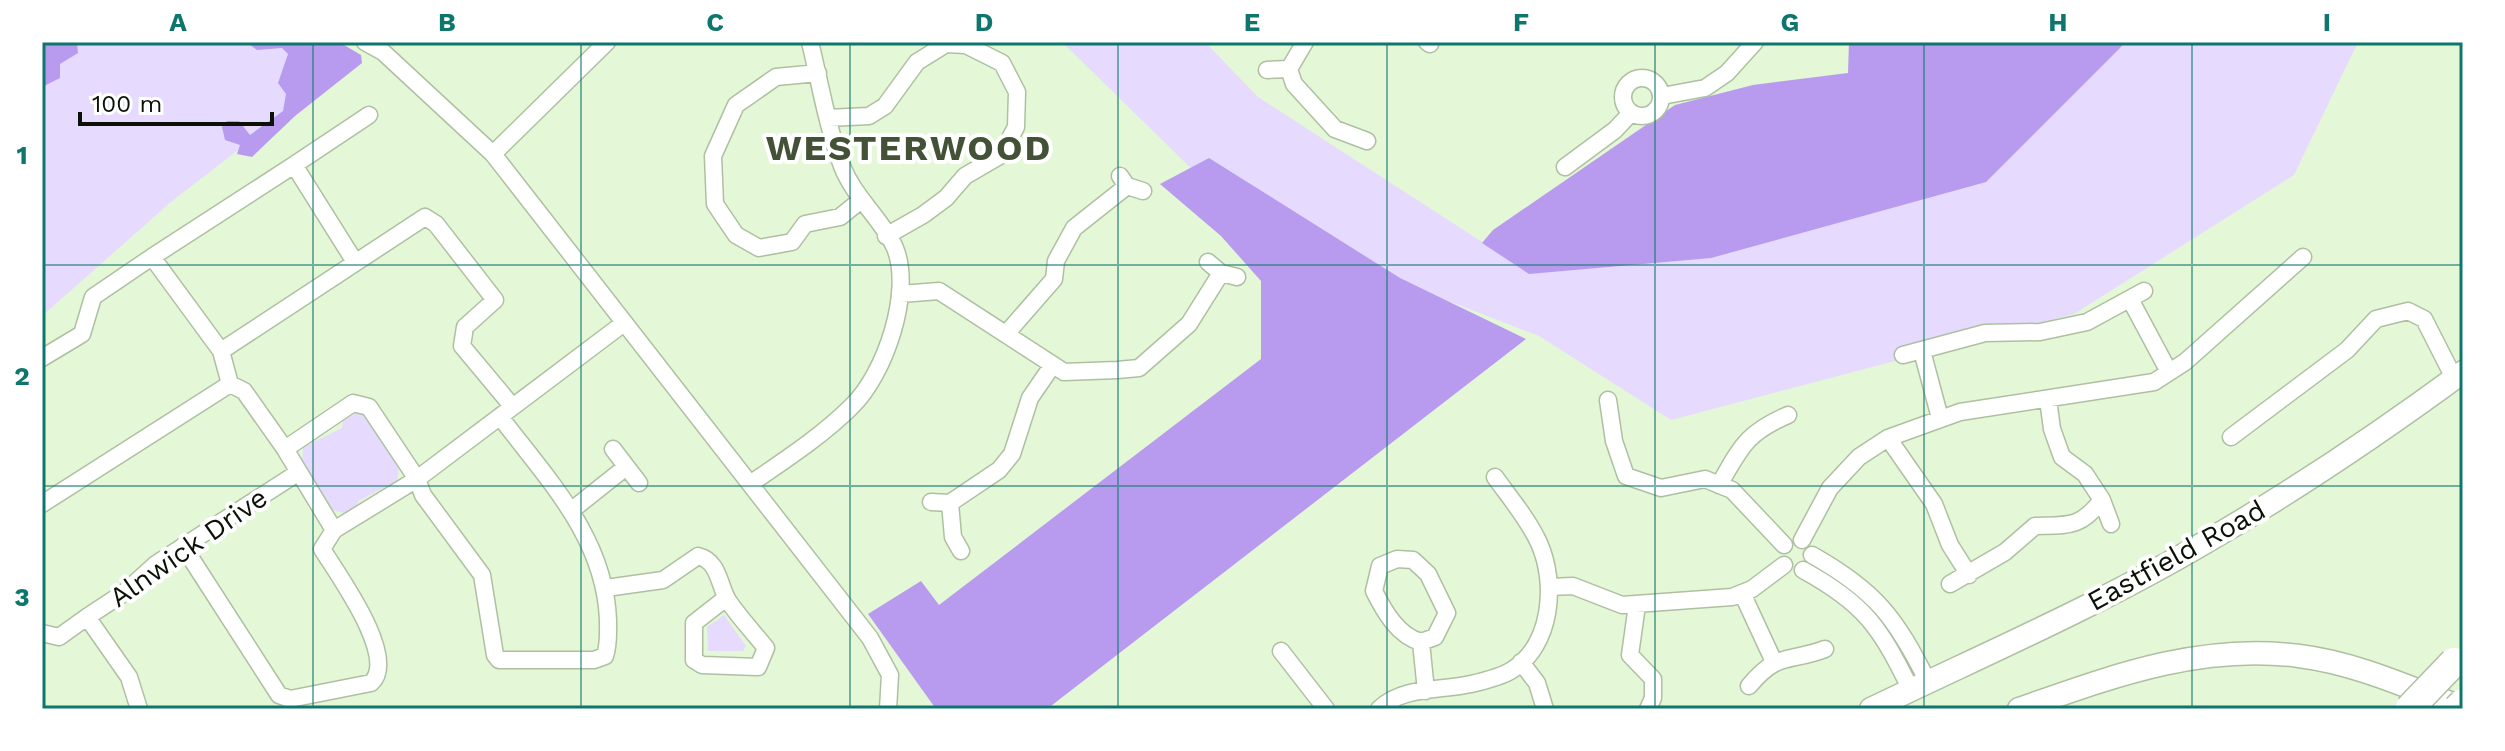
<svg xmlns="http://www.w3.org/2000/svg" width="2505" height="751" font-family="'Work Sans',sans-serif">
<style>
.green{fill:#e6dbfe}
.forest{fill:#b89bef}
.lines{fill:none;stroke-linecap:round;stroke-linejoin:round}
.street-casing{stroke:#aec0a1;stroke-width:19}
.secondary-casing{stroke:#aec0a1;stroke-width:25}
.street{stroke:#fff;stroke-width:16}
.secondary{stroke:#fff;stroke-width:22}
.highway-bridge-casing{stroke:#aec0a1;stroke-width:31;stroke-linecap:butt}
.highway-bridge{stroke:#fff;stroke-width:28}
.grid{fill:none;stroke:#0f766e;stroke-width:2;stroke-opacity:0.55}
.labels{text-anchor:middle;stroke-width:8;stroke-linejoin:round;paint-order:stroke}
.street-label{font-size:28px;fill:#0b1107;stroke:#fff}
.district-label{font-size:36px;font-weight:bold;letter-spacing:2px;fill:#435237;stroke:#fff}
.neatline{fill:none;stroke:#0f766e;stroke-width:3}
.grid-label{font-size:26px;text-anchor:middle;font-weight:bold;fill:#0f766e}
</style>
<rect width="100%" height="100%" fill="#e4f7d7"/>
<path class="green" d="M 42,42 L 290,42 L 337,73 L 171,202 L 42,316 Z
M 1062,42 L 1205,42 L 1258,97 L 1530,273 L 2121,48 L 2126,42 L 2358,42 L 2294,175 L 2074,314 L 1671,420 L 1539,336 L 1248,224 Z
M 356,413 L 363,414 L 399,467 L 397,481 L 358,501 L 357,508 L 347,514 L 333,510 L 302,461 L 303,447 L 342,428 L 343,421 Z
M 724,615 L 746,646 L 743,651 L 708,651 L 707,627 Z"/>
<path class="forest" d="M 42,42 L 77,42 L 78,53 L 60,64 L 60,78 L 42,87 Z
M 246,42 L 339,42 L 361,55 L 362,63 L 295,116 L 252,157 L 237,154 L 240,145 L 225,140 L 222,127 L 227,121 L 239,121 L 250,135 L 283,111 L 286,94 L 278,83 L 288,54 L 282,48 L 257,50 Z
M 1849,42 L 2126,42 L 1986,182 L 1711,258 L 1529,274 L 1482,243 L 1493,230 L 1675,105 L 1753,85 L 1848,73 Z
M 1209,158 L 1400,278 L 1526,339 L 1047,709 L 936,709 L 868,614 L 921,581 L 939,605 L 1261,359 L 1261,281 L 1221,236 L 1160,184 Z"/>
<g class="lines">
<g class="street-casing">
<path id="street" d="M 365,42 L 383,52 L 493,154 L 870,638 L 890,675 L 888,709
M 1305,42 L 1289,69 L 1294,84 L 1335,129 L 1367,141
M 1427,42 L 1430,44
M 1267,70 L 1289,69
M 818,73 L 776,77 L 736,105 L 713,156 L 715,204 L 736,235 L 759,248 L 792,242 L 805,224 L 840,217 L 861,200
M1623 97a19 19 0 1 1 38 0a19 19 0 1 1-38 0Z
M 1662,96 L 1705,88 L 1727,73 L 1755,42
M 828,118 L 869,116 L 885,106 L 917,62 L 946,44 L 966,45 L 1002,63 L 1017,92 L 1016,127 L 1001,155 L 965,176 L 946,198 L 923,215 L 886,236
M 493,154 L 607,42
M 294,165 L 369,115
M 1565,167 L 1615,130 L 1631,113
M 1120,176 L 1127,186 L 1143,191
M 152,257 L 294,165 L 355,262
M 1208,262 L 1221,273 L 1237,277
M 901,294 L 939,291 L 1064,372 L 1117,370 L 1139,368 L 1189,324 L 1221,273
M 2130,299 L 2169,372
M 1006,334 L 1054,279 L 1056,261 L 1074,228 L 1127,186
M 221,351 L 425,217 L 436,224 L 495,300 L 465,327 L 462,346 L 512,406
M 1922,351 L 1940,418
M 1903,355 L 1985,333 L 2040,332 L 2087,322 L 2144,291
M 42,358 L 82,334 L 93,297 L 152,257 L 221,351 L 230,384
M 230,384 L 244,391 L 285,449 L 353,403 L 369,407 L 417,479 L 334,530 L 285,449
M 2048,399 L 2052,429 L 2062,457 L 2085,474 L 2102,500 L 2111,524
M 1608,400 L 1614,441 L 1626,476 L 1661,488 L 1705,479 L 1732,490 L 1784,545
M 501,418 C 548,480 605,538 608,620 C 608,633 609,644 605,656 L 594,660 L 499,660 L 495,655 L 482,575 L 423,495 L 417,479 L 624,323
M 2231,437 L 2347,350 L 2376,319 L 2408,311 L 2424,319 L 2454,378
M 1888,438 L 1934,504 L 1950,545 L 1969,575
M 613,449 L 639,483
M 750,484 C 785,460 822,436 852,406 C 885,374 913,292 895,248 C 884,222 854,197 842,166 C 827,126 820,83 810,42
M 1719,485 C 1741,447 1746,433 1788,415
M 931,502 L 950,503 L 953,537 L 961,551
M 950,503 L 999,470 L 1012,454 L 1030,398 L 1052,366
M 42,504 L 230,384
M 572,510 L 626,467
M 1802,540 L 1830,488 L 1859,457 L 1888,438 L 1960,412 L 2154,382 L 2185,362 L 2303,257
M 183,546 L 279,695 L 290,699 L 371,683 C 399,658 338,575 322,549 L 334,530
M 1812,555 C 1876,591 1896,618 1928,682
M 1803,570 C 1865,604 1880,627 1911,690
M 1950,584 L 2005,552 L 2035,526 C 2069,525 2080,528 2102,500
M 1549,587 L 1573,586 L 1622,605 L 1732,597 L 1752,589 L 1784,565
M 606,588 L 663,580 L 698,556 C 720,561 719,588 729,602 C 740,618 754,633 766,648 L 758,667 L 702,665 L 694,660 L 694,623 L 726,598
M 1742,593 L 1774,662
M 1637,605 L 1630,655 L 1653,679 L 1653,698 L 1648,709
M 42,633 L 59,637 L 87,617
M 1421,642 C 1398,636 1384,611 1374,591 L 1380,566 L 1397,559 L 1413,560 L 1428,574 L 1447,613 L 1435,637 L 1421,642 L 1426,691
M 1281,651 L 1326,709
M 1521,662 L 1537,683 L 1545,709
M 1749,686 C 1778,651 1788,663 1825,649
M 139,709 L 129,677 L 87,617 L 125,592 L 156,564 L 299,472
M 1379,709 C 1403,686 1440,691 1471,684 C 1484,681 1501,677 1512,670 C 1552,645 1557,583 1539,543 C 1528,519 1510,498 1495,477"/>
</g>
<g class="secondary-casing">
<path id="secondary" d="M 1871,709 C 1983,655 2097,606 2204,543 C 2294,491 2380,433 2463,372
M 2019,709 C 2111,677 2200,643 2299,656 C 2356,663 2410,688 2463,708"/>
</g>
<use href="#street" class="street"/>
<use href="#secondary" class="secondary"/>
<g class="highway-bridge-casing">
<path id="highway-bridge" d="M 2409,709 L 2454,662
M 2457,709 L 2463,703"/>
</g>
<use href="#highway-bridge" class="highway-bridge"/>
</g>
<path class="grid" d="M 313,42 L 313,709M 581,42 L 581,709M 850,42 L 850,709M 1118,42 L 1118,709M 1387,42 L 1387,709M 1655,42 L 1655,709M 1924,42 L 1924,709M 2192,42 L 2192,709M 42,265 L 2463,265M 42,486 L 2463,486"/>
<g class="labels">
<g class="street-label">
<text transform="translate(188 547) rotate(-35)" y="10">Alnwick Drive</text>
<text transform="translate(2176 555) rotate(-29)" y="10">Eastfield Road</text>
</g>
<g class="district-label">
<text x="909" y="160">WESTERWOOD</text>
</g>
</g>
<rect width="2505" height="751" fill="none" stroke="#ffffff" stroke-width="88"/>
<path d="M80 112v12h192v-12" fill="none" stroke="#0b1107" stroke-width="4"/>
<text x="92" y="112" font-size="24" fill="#0b1107" stroke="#ffffff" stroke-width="6" paint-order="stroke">100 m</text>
<rect x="44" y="44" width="2417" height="663" class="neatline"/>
<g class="grid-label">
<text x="178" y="31">A</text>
<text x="447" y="31">B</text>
<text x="715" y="31">C</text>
<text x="984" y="31">D</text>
<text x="1252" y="31">E</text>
<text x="1521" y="31">F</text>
<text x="1790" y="31">G</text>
<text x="2058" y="31">H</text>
<text x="2327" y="31">I</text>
<text x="22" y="164">1</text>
<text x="22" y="385">2</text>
<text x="22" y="606">3</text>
</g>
</svg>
